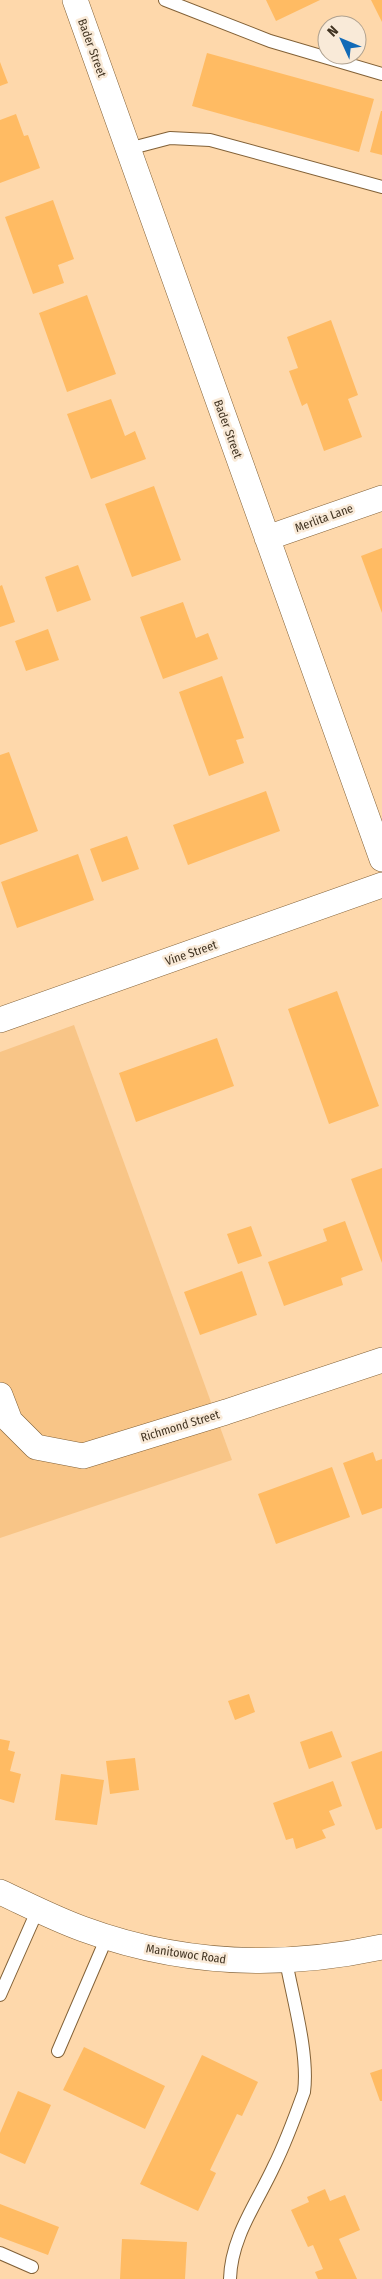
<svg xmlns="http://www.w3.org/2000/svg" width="382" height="2279" font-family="'Fira Sans Condensed',sans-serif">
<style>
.green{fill:#f8c587}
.building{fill:#ffbb63}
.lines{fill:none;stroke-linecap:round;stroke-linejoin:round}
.service-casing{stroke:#826137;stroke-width:14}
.minor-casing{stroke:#826137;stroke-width:26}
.service{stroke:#fff;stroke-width:12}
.minor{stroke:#fff;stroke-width:25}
.labels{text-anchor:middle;stroke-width:5;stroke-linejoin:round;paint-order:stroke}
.street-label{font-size:12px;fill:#413321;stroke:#f9ead8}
</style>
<rect width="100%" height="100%" fill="#fed8ab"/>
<path class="green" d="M 74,1025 L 232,1460 L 0,1538 L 0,1052 Z"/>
<path class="building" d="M 266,0 L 320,0 L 276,21 Z
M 371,0 L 382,0 L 382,22 Z
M 207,53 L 374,99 L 359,152 L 192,106 Z
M 0,62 L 8,83 L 0,86 Z
M 381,111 L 382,111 L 382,155 L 370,152 Z
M 16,114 L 24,136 L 28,135 L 40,168 L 0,183 L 0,120 Z
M 53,200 L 74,259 L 58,265 L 64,283 L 33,294 L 5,217 Z
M 87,295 L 116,374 L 67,392 L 39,313 Z
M 331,320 L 358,395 L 348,399 L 362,437 L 324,451 L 307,403 L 302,406 L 289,371 L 298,368 L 287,337 Z
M 111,399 L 125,436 L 135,431 L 146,459 L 91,479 L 67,414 Z
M 154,486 L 181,560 L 132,577 L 105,504 Z
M 382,548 L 382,613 L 361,556 Z
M 78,565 L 91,600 L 57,612 L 45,577 Z
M 2,585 L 15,622 L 0,627 L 0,586 Z
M 183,602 L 196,638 L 208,633 L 218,659 L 163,679 L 140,617 Z
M 48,629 L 59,660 L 26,671 L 15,641 Z
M 222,676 L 244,738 L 236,740 L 244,763 L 209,776 L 179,692 Z
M 9,752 L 38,831 L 0,845 L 0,755 Z
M 266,791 L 280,831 L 188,865 L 173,825 Z
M 127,836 L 139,869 L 102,882 L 90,849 Z
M 78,854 L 94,900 L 17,928 L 1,882 Z
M 337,991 L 379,1106 L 329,1124 L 288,1009 Z
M 217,1038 L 234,1086 L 136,1122 L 119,1073 Z
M 382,1168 L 382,1263 L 351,1179 Z
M 345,1221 L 363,1270 L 341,1278 L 343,1285 L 284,1306 L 268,1262 L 327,1241 L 323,1229 Z
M 251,1226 L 262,1256 L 238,1264 L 227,1234 Z
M 242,1271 L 257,1315 L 200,1335 L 184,1292 Z
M 373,1452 L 376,1461 L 382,1459 L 382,1508 L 362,1515 L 343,1463 Z
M 332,1467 L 350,1517 L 276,1544 L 258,1494 Z
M 249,1694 L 255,1712 L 235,1720 L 228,1701 Z
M 332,1731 L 342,1757 L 309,1769 L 300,1742 Z
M 0,1739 L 10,1741 L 8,1750 L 15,1752 L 10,1771 L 21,1774 L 14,1803 L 0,1799 Z
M 382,1751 L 382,1828 L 376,1830 L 351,1762 Z
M 135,1758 L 139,1790 L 110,1794 L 106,1761 Z
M 61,1774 L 104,1780 L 97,1825 L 55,1820 Z
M 333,1781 L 342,1806 L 329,1811 L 335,1825 L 322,1830 L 326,1838 L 296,1849 L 293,1838 L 286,1840 L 273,1803 Z
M 84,2047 L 165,2086 L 145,2129 L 63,2090 Z
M 202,2055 L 258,2082 L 242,2116 L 237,2114 L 210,2170 L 216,2173 L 198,2211 L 140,2184 Z
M 382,2069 L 382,2101 L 380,2101 L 370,2073 Z
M 18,2091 L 51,2105 L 25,2164 L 0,2153 L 0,2133 Z
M 325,2189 L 330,2201 L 345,2195 L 360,2230 L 339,2239 L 357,2279 L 318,2279 L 315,2272 L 323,2269 L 313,2245 L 308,2247 L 291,2210 L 309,2202 L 307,2197 Z
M 0,2204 L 59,2227 L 48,2255 L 0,2237 Z
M 122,2239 L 187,2242 L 185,2279 L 120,2279 Z"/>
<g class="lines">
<g class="service-casing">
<path id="service" d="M 165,0 L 270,41 L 382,74
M 128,149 L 170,138 L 210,140 L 382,187
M 0,1995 L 38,1909
M 58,2051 L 107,1937
M 0,2253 L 32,2267
M 230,2279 C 231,2237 257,2203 274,2166 C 286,2142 295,2117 304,2092 C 309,2054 293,1999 286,1961"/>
</g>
<g class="minor-casing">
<path id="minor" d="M 75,0 L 382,859
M 267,538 L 382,498
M 0,1020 L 382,885
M 0,1395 L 10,1421 L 36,1447 L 83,1456 L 226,1412 L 382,1360
M 0,1892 C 28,1905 55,1919 83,1929 C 181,1965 281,1969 382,1947"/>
</g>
<use href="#service" class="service"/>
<use href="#minor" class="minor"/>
</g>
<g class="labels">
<g class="street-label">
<text transform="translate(92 48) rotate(70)" y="4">Bader Street</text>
<text transform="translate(228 429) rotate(70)" y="4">Bader Street</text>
<text transform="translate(324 518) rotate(-20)" y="4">Merlita Lane</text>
<text transform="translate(191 953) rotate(-19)" y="4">Vine Street</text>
<text transform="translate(180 1426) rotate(-17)" y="4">Richmond Street</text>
<text transform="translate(186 1954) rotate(8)" y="4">Manitowoc Road</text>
</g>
</g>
<g transform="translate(342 40) rotate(314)"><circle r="24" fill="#f9ead8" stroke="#afa18f"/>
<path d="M0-4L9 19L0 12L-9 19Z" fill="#116ab7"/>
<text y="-8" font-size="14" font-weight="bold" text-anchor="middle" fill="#413321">N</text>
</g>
</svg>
